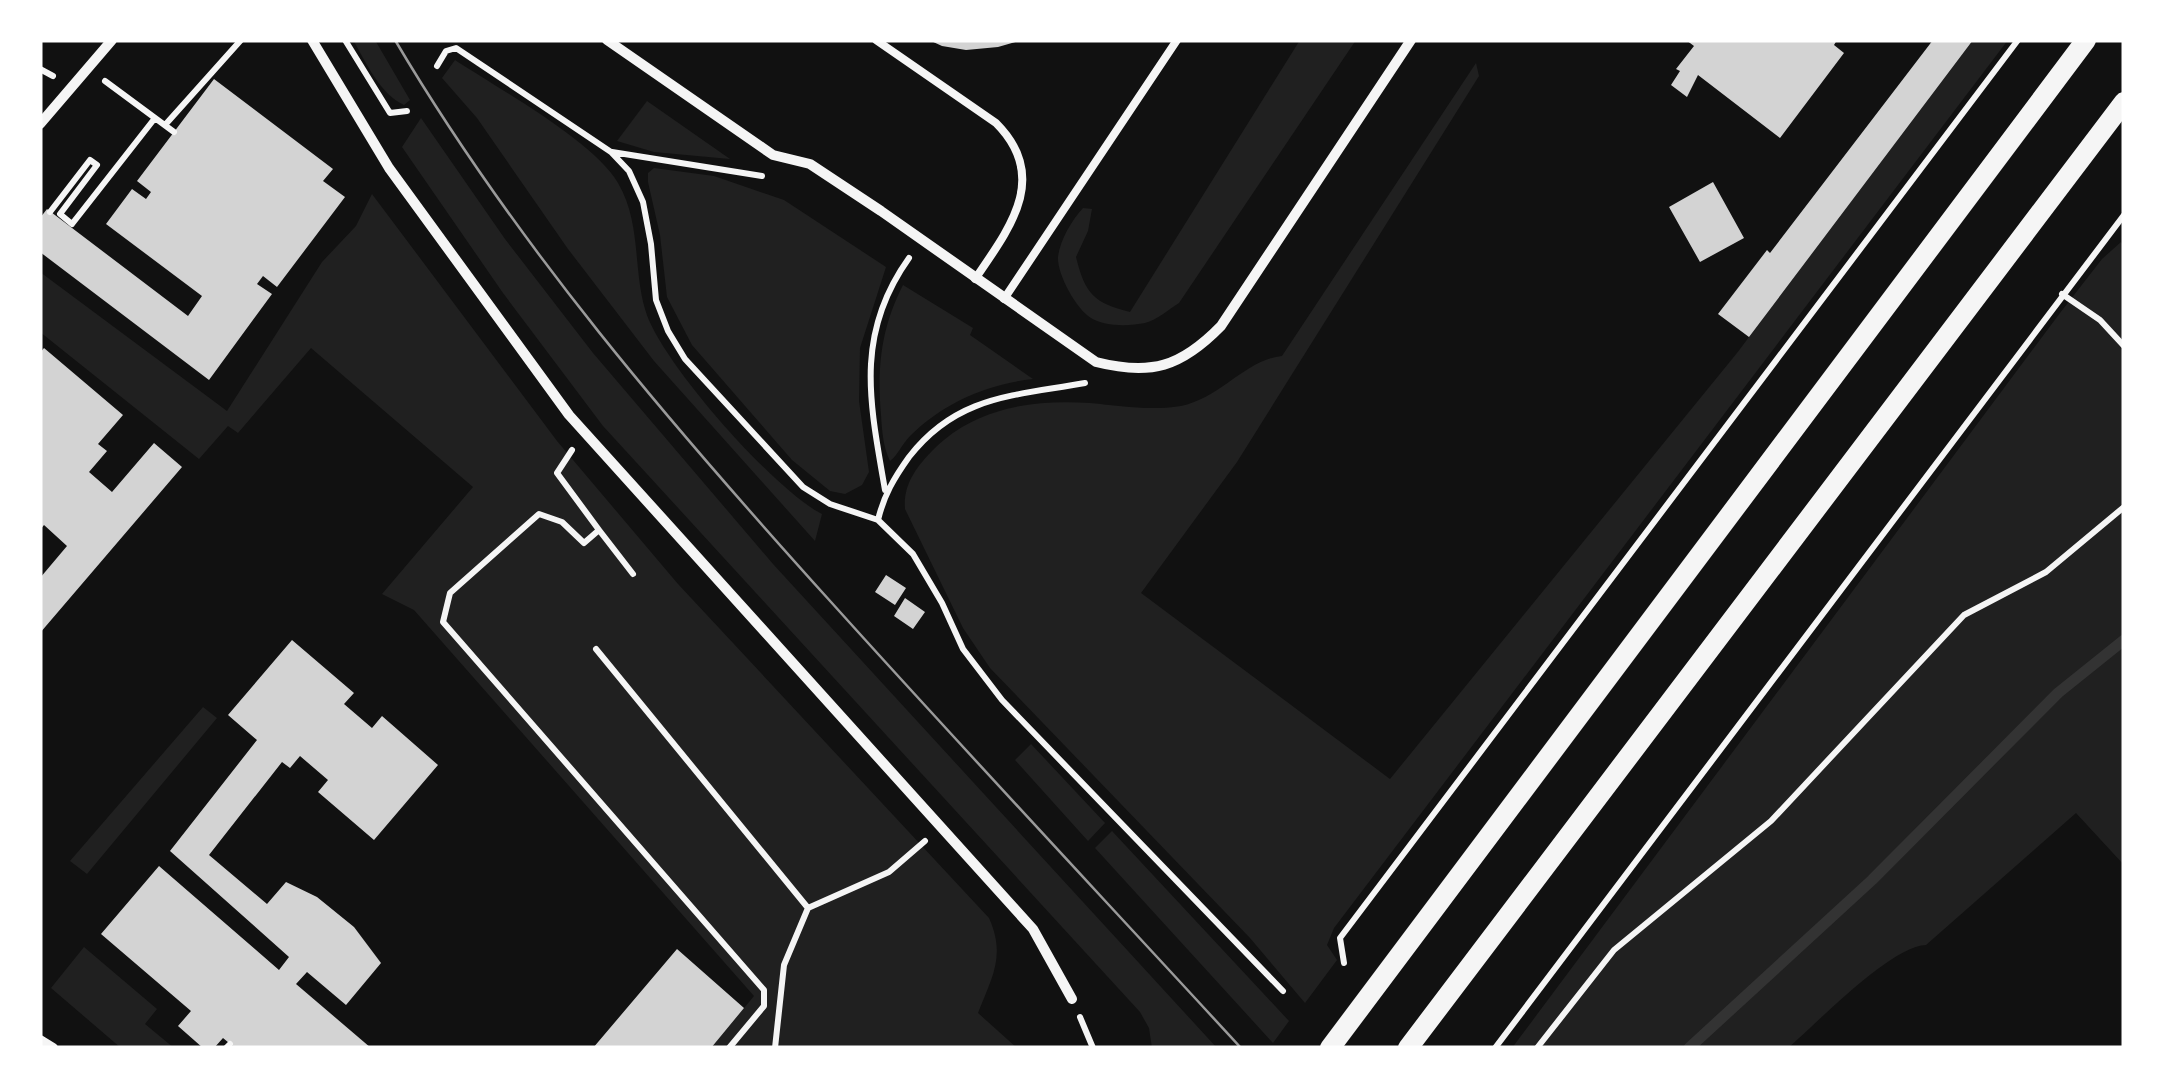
<svg xmlns="http://www.w3.org/2000/svg" width="2164" height="1088" font-family="Arial,sans-serif">
<style>
.green{fill:#202020}
.lines{fill:none;stroke-linecap:round;stroke-linejoin:round}
.stream{stroke:#333;stroke-width:11}
.building{fill:#d3d3d3}
.path{stroke:#f5f5f5;stroke-width:6}
.service{stroke:#f5f5f5;stroke-width:8}
.minor{stroke:#f5f5f5;stroke-width:10}
.secondary{stroke:#f5f5f5;stroke-width:20}
.tram{stroke:#9a9a9a;stroke-width:2.5}
</style>
<rect width="100%" height="100%" fill="#111"/>
<path class="green" d="M 353,40 L 375,40 L 410,100 L 404,105 C 379,93 366,62 353,40 Z
M 1300,40 L 1356,40 L 1179,303 C 1169,309 1157,320 1145,323 C 1130,326 1105,327 1091,318 C 1076,309 1057,274 1058,257 C 1060,240 1072,220 1083,208 L 1092,209 L 1088,231 L 1076,257 C 1085,294 1094,303 1130,312 Z
M 1973,40 L 2008,40 L 1334,928 L 1327,945 L 1337,960 L 1305,1003 L 1250,938 L 990,668 L 963,628 L 905,509 C 903,484 917,466 934,449 C 975,408 1033,399 1090,403 C 1121,406 1149,411 1181,406 C 1219,399 1247,359 1282,356 L 1476,63 L 1479,76 L 1237,462 L 1141,593 L 1390,779 L 1737,353 Z
M 455,60 C 499,89 594,141 618,183 C 641,222 633,267 645,309 C 658,359 776,492 822,514 L 815,541 L 654,361 L 568,249 L 477,118 L 442,78 Z
M 647,101 L 730,159 L 654,152 L 617,141 Z
M 421,118 L 505,239 L 593,353 L 773,564 L 1217,1048 L 1152,1048 L 1149,1028 L 1140,1012 L 603,426 L 503,293 L 402,147 Z
M 654,168 L 714,176 L 784,200 L 886,267 L 860,348 L 859,401 L 869,472 L 862,485 L 845,494 L 830,491 L 792,460 L 692,345 L 667,297 L 660,235 L 648,182 L 648,173 Z
M 372,194 L 557,441 L 678,584 L 989,918 C 1006,956 992,977 978,1013 L 1017,1048 L 711,1048 L 754,996 L 414,610 L 382,594 L 473,487 L 311,348 L 238,433 L 228,426 L 199,459 L 40,332 L 40,272 L 227,411 L 322,262 L 356,226 Z
M 2121,242 L 2124,247 L 2124,865 L 2076,813 L 1926,945 C 1891,946 1817,1023 1788,1048 L 1512,1048 L 2060,313 L 2102,259 Z
M 903,285 L 973,328 L 970,335 L 1033,379 C 987,384 943,403 910,436 C 902,444 898,455 890,461 C 883,447 882,430 881,415 C 877,367 881,328 903,285 Z
M 203,707 L 217,718 L 87,874 L 70,861 Z
M 1031,744 L 1105,823 L 1088,841 L 1015,760 Z
M 1112,831 L 1289,1021 L 1273,1043 L 1095,848 Z
M 84,947 L 157,1009 L 145,1024 L 174,1048 L 121,1048 L 51,988 Z"/>
<g class="lines">
<path class="stream" d="M 1689,1048 L 1872,880 L 2058,693 L 2124,640"/>
</g>
<path class="building" d="M 929,40 L 1019,40 L 1019,41 L 998,47 L 966,50 L 942,46 Z
M 1686,40 L 1837,40 L 1834,45 L 1844,53 L 1780,138 L 1698,75 L 1687,97 L 1671,85 L 1680,71 L 1676,69 L 1694,46 Z
M 1933,40 L 1973,40 L 1749,337 L 1718,314 L 1767,250 L 1770,253 Z
M 214,79 L 333,169 L 323,181 L 345,197 L 277,287 L 263,276 L 257,284 L 272,294 L 209,380 L 40,252 L 40,218 L 47,209 L 188,316 L 202,296 L 106,224 L 132,189 L 146,199 L 151,192 L 137,181 Z
M 1713,182 L 1744,238 L 1700,262 L 1669,207 Z
M 44,348 L 123,415 L 98,444 L 107,451 L 89,472 L 112,492 L 154,443 L 182,467 L 40,633 L 40,578 L 67,546 L 44,525 L 40,530 L 40,353 Z
M 886,575 L 906,588 L 895,605 L 875,592 Z
M 905,598 L 925,612 L 913,629 L 894,616 Z
M 292,640 L 354,693 L 344,704 L 372,728 L 382,716 L 438,765 L 374,840 L 318,792 L 328,780 L 300,756 L 290,768 L 282,762 L 209,855 L 267,904 L 286,882 L 317,897 L 354,927 L 381,963 L 346,1005 L 307,972 L 296,984 L 371,1048 L 235,1048 L 223,1038 L 214,1048 L 203,1048 L 178,1026 L 191,1011 L 101,934 L 159,866 L 279,970 L 289,957 L 170,851 L 257,740 L 228,715 Z
M 677,949 L 744,1008 L 711,1048 L 593,1048 Z"/>
<g class="lines">
<path class="path" d="M 345,40 L 390,113 L 407,111
M 437,66 L 446,51 L 456,48 L 611,152 L 629,171 L 643,202 L 651,244 L 656,300 L 668,331 L 685,359 L 803,487 L 830,504 L 878,520 L 913,554 L 942,603 L 963,649 L 1002,700 L 1283,991
M 40,69 L 53,76
M 105,81 L 174,132
M 165,125 L 241,40
M 612,152 L 762,176
M 50,212 L 90,160 L 97,165 L 60,214 L 72,224 L 155,118
M 2062,294 L 2100,320 L 2124,346
M 572,450 L 557,473 L 599,530
M 885,490 C 870,403 854,335 909,258
M 878,520 C 884,495 894,478 909,457 C 957,395 1014,396 1085,383
M 633,574 L 599,530 L 584,543 L 562,522 L 539,514 L 450,593 L 443,622 L 764,990 L 764,1006 L 729,1048
M 596,649 L 808,908 L 889,872 L 925,841
M 1344,963 L 1340,938 L 2018,40
M 1080,1017 L 1093,1048
M 226,1048 L 230,1044
M 775,1048 L 784,965 L 808,908
M 1495,1048 L 2124,215
M 1537,1048 L 1614,950 L 1771,821 L 1964,615 L 2046,572 L 2124,507"/>
<path class="service" d="M 876,40 L 996,123 C 1050,177 1010,228 975,279
M 1004,299 L 1177,40"/>
<path class="minor" d="M 312,40 L 389,168 L 569,415 L 1033,929 L 1072,999
M 607,40 L 773,155 L 810,164 L 881,211 L 1096,362 C 1151,376 1181,367 1221,326 L 1411,40
M 40,124 L 112,40
M 40,1040 L 53,1048"/>
<path class="secondary" d="M 1330,1048 L 2086,40
M 1408,1048 L 2124,102"/>
<path class="tram" d="M 395,40 C 516,245 672,426 831,602 C 966,752 1104,899 1241,1048"/>
</g>
<rect width="2164" height="1088" fill="none" stroke="#ffffff" stroke-width="85"/>
</svg>
